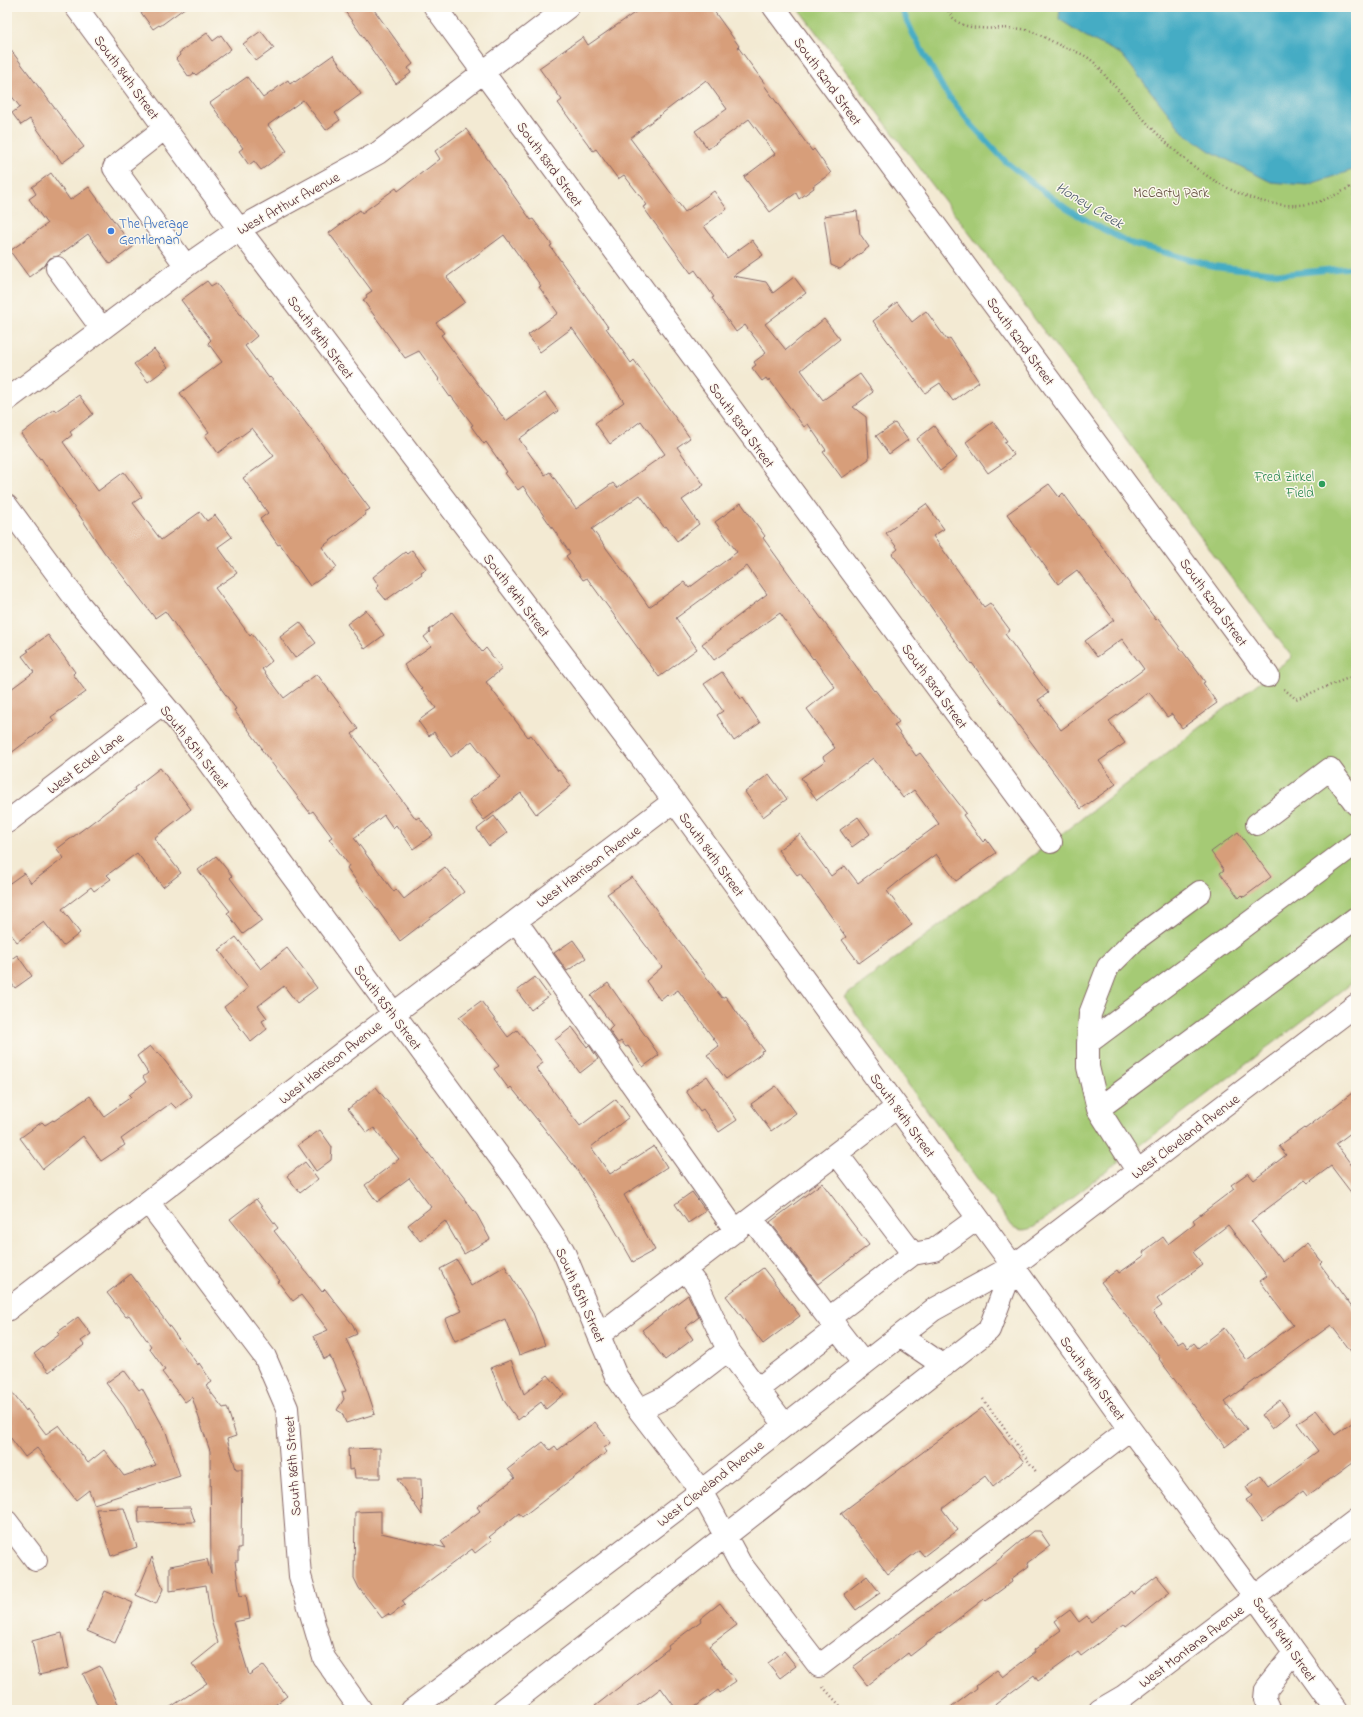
<svg xmlns="http://www.w3.org/2000/svg" width="1363" height="1717" font-family="'Indie Flower',sans-serif">
<style>
.green{fill:#a5ca74;stroke:#787450}
.water{fill:#45acc4;stroke:#486678}
.lines{fill:none;stroke-linecap:round;stroke-linejoin:round}
.stream{stroke:#45acc4;stroke-width:6}
.building{fill:#d79e7a;fill-rule:evenodd}
.minor-casing{stroke:#856666;stroke-width:24}
.path{stroke:#856666;stroke-width:2.5;stroke-dasharray:1 3;stroke-linecap:butt}
.minor{stroke:#fff;stroke-width:22}
.shop-dot{fill:#3f7fe0;stroke:#fbf7ec;stroke-width:1.5}
.leisure-dot{fill:#2e9e5b;stroke:#fbf7ec;stroke-width:1.5}
.labels{text-anchor:middle;stroke-width:3;stroke-linejoin:round;paint-order:stroke}
.street-label{font-size:14px;fill:#4a1f2b;stroke:#fbf7ec}
.park-label{font-size:14px;fill:#655241;stroke:#fbf7ec}
.shop-label{font-size:14px;fill:#366cbe;stroke:#fbf7ec;text-anchor:start}
.leisure-label{font-size:14px;fill:#27864d;stroke:#fbf7ec;text-anchor:end}
.water-label{font-size:15px;font-style:italic;fill:#485768;stroke:#fbf7ec}
</style>
<rect width="100%" height="100%" fill="#fbf7ec"/>
<filter id="ink" filterUnits="userSpaceOnUse"><feTurbulence type="fractalNoise" baseFrequency=".025" numOctaves="2"/><feDisplacementMap in="SourceGraphic" scale="8" xChannelSelector="R" yChannelSelector="G"/><feConvolveMatrix kernelMatrix="1 2 1 2 8 2 1 2 1" color-interpolation-filters="sRGB"/></filter>
<filter id="wash" filterUnits="userSpaceOnUse"><feTurbulence type="fractalNoise" baseFrequency=".012" numOctaves="4" result="noise"/><feDisplacementMap in="SourceGraphic" scale="16" xChannelSelector="R" yChannelSelector="G"/><feGaussianBlur stdDeviation="0.9" result="paint"/><feColorMatrix in="noise" values="0 0 0 0 0 0 0 0 0 0 0 0 0 0 0 0 0 1.4 0 .05"/><feComposite in="paint" operator="in"/></filter>
<g filter="url(#wash)">
<rect width="100%" height="100%" fill="#f3ead3"/>
<path class="green" d="M 797,7 L 1356,7 L 1356,980 L 1034,1227 C 1025,1231 1019,1231 1012,1226 L 844,997 L 1051,842 L 1292,657 Z"/>
<path class="water" d="M 1060,7 L 1356,7 L 1356,169 L 1307,185 L 1271,182 L 1210,151 L 1183,132 L 1122,55 L 1085,36 L 1059,19 Z"/>
<g class="lines">
<path class="stream" d="M 901,7 L 913,34 L 944,90 L 969,122 L 1006,162 L 1043,191 L 1067,209 L 1095,225 L 1130,243 L 1213,266 L 1286,274 L 1356,267"/>
</g>
<g id="blocks">
<path class="building" d="M 137,7 L 186,7 L 160,26 L 159,25 L 153,29 Z
M 342,7 L 372,7 L 413,64 L 408,68 L 411,73 L 396,84 Z
M 643,7 L 711,7 L 739,46 L 738,47 L 765,84 L 764,85 L 812,151 L 814,149 L 831,173 L 813,186 L 814,188 L 799,199 L 796,193 L 770,212 L 744,177 L 775,154 L 749,119 L 708,149 L 695,131 L 727,109 L 706,80 L 630,138 L 685,212 L 714,191 L 727,209 L 704,226 L 727,258 L 752,240 L 763,255 L 733,276 L 766,282 L 773,293 L 794,277 L 806,293 L 765,324 L 786,350 L 824,319 L 840,339 L 801,370 L 823,400 L 860,374 L 873,392 L 853,407 L 866,417 L 869,459 L 842,478 L 823,452 L 826,450 L 808,424 L 804,427 L 769,379 L 768,381 L 766,378 L 762,381 L 752,368 L 756,365 L 754,362 L 766,353 L 745,325 L 736,332 L 712,298 L 714,297 L 695,270 L 691,273 L 643,207 L 647,205 L 624,175 L 618,179 L 596,149 L 593,151 L 558,103 L 562,100 L 539,68 L 583,37 L 588,45 Z
M 261,31 L 274,48 L 256,61 L 243,44 Z
M 207,33 L 213,41 L 221,35 L 231,49 L 196,75 L 194,73 L 189,77 L 176,59 L 180,55 L 179,53 Z
M 7,45 L 84,147 L 62,163 L 30,119 L 21,125 L 12,113 L 20,107 L 7,90 Z
M 333,55 L 361,94 L 335,113 L 340,120 L 326,130 L 303,100 L 268,125 L 287,151 L 261,170 L 254,161 L 249,165 L 239,151 L 243,148 L 210,103 L 247,77 L 263,98 L 288,80 L 290,84 L 294,81 L 295,82 Z
M 466,129 L 531,220 L 533,219 L 552,245 L 550,246 L 608,327 L 606,328 L 631,363 L 634,360 L 690,438 L 677,447 L 704,485 L 682,500 L 699,524 L 677,541 L 666,526 L 664,527 L 640,495 L 592,529 L 632,583 L 649,607 L 684,582 L 689,588 L 737,552 L 715,522 L 741,503 L 765,536 L 763,538 L 829,629 L 874,691 L 875,690 L 899,722 L 894,725 L 916,756 L 920,753 L 966,813 L 963,815 L 983,842 L 986,839 L 996,853 L 956,881 L 936,854 L 904,877 L 887,891 L 912,925 L 859,963 L 842,940 L 846,937 L 800,873 L 797,875 L 778,850 L 800,834 L 831,876 L 845,866 L 858,883 L 939,824 L 914,790 L 903,798 L 873,758 L 817,800 L 801,778 L 825,761 L 823,757 L 835,748 L 807,709 L 835,687 L 814,658 L 813,659 L 780,613 L 714,660 L 702,644 L 767,594 L 747,566 L 676,618 L 697,649 L 659,677 L 587,578 L 583,580 L 566,556 L 570,553 L 523,486 L 518,490 L 505,473 L 507,472 L 486,442 L 484,444 L 471,426 L 473,425 L 451,396 L 450,397 L 438,380 L 439,379 L 419,351 L 405,358 L 363,300 L 367,297 L 366,295 L 372,291 L 329,233 L 360,210 L 362,213 L 396,188 L 398,191 L 440,159 L 435,151 ZM 504,235 L 541,286 L 539,287 L 558,313 L 528,335 L 540,352 L 572,328 L 624,402 L 595,423 L 610,444 L 641,421 L 665,454 L 617,488 L 613,483 L 576,509 L 550,472 L 545,475 L 519,439 L 558,411 L 545,393 L 506,421 L 441,335 L 444,333 L 436,323 L 465,302 L 447,277 Z
M 51,173 L 70,200 L 89,187 L 133,247 L 110,264 L 88,234 L 58,256 L 50,258 L 45,265 L 29,277 L 10,251 L 47,224 L 29,199 L 36,194 L 32,187 Z
M 857,211 L 860,234 L 869,247 L 840,269 L 831,265 L 824,216 Z
M 207,281 L 211,286 L 216,283 L 257,336 L 245,346 L 269,378 L 270,377 L 282,391 L 370,509 L 365,512 L 366,514 L 322,547 L 337,567 L 310,586 L 280,544 L 278,545 L 260,519 L 268,513 L 243,478 L 274,456 L 252,428 L 218,453 L 205,435 L 209,432 L 180,393 L 222,362 L 208,343 L 211,340 L 181,300 Z
M 897,302 L 912,322 L 926,311 L 947,340 L 950,338 L 979,382 L 953,401 L 940,383 L 925,393 L 873,321 Z
M 154,349 L 168,367 L 148,382 L 134,364 Z
M 79,395 L 93,414 L 70,432 L 72,435 L 63,442 L 98,491 L 124,472 L 142,497 L 133,503 L 161,540 L 200,512 L 207,521 L 215,515 L 232,537 L 218,547 L 237,573 L 215,588 L 250,636 L 252,634 L 272,661 L 262,669 L 284,698 L 317,674 L 358,729 L 352,734 L 416,819 L 419,817 L 433,835 L 413,849 L 396,825 L 393,828 L 384,815 L 354,838 L 394,892 L 396,889 L 404,899 L 445,867 L 464,892 L 400,941 L 347,868 L 349,865 L 329,839 L 332,837 L 313,811 L 310,813 L 261,749 L 262,748 L 234,710 L 236,709 L 165,611 L 155,618 L 104,552 L 41,458 L 40,459 L 21,434 L 54,409 L 56,411 Z
M 993,422 L 1007,441 L 1004,442 L 1014,455 L 988,473 L 966,442 Z
M 895,423 L 908,440 L 889,454 L 876,436 Z
M 934,426 L 957,458 L 940,471 L 917,439 Z
M 1049,484 L 1059,497 L 1063,493 L 1156,620 L 1158,618 L 1192,664 L 1205,682 L 1203,683 L 1217,703 L 1182,728 L 1172,714 L 1167,717 L 1149,692 L 1109,721 L 1125,743 L 1099,761 L 1116,784 L 1081,809 L 972,663 L 971,664 L 910,577 L 892,554 L 898,549 L 886,533 L 926,504 L 944,529 L 933,536 L 984,607 L 990,603 L 1010,630 L 1005,634 L 1048,693 L 1038,700 L 1061,730 L 1144,669 L 1122,639 L 1097,657 L 1085,641 L 1114,620 L 1077,570 L 1058,584 L 1007,514 Z
M 412,550 L 426,569 L 421,572 L 422,574 L 386,600 L 376,588 L 379,586 L 373,577 L 405,552 L 407,554 Z
M 366,610 L 384,635 L 365,649 L 347,624 Z
M 452,612 L 482,652 L 486,648 L 502,669 L 486,682 L 528,737 L 531,735 L 558,771 L 559,770 L 571,786 L 536,814 L 521,793 L 484,820 L 469,800 L 500,777 L 472,741 L 451,757 L 434,732 L 429,736 L 418,721 L 436,708 L 404,665 L 431,646 L 424,637 L 430,632 L 429,630 Z
M 300,622 L 316,643 L 295,658 L 280,637 Z
M 48,635 L 75,672 L 73,674 L 86,692 L 51,717 L 54,721 L 7,756 L 7,692 L 34,672 L 22,656 L 29,651 L 27,650 Z
M 722,672 L 741,699 L 743,698 L 760,723 L 734,741 L 717,715 L 723,711 L 704,684 Z
M 160,768 L 191,809 L 154,838 L 181,873 L 163,887 L 137,853 L 107,875 L 111,879 L 94,891 L 91,887 L 62,909 L 80,933 L 63,946 L 44,922 L 17,942 L 7,929 L 7,885 L 24,873 L 31,883 L 64,858 L 57,849 L 135,790 L 134,788 Z
M 769,774 L 787,799 L 763,817 L 745,792 Z
M 494,816 L 507,833 L 489,846 L 477,829 Z
M 858,817 L 870,834 L 852,847 L 840,830 Z
M 1238,832 L 1271,877 L 1244,897 L 1242,895 L 1239,898 L 1220,873 L 1224,870 L 1211,852 Z
M 216,856 L 232,876 L 230,878 L 262,920 L 243,934 L 227,913 L 230,911 L 198,870 Z
M 632,877 L 698,966 L 722,998 L 725,996 L 764,1050 L 761,1051 L 762,1053 L 726,1079 L 707,1055 L 719,1046 L 678,990 L 669,996 L 667,994 L 660,1000 L 646,981 L 662,967 L 607,894 Z
M 236,937 L 261,969 L 287,948 L 317,988 L 297,1003 L 284,986 L 258,1006 L 267,1018 L 262,1021 L 267,1029 L 251,1042 L 224,1007 L 248,988 L 219,950 Z
M 573,940 L 586,958 L 567,971 L 554,953 Z
M 17,955 L 32,976 L 15,988 L 7,977 L 7,962 Z
M 535,977 L 549,996 L 531,1010 L 517,991 Z
M 608,983 L 659,1055 L 643,1067 L 628,1046 L 626,1047 L 621,1041 L 618,1043 L 609,1030 L 613,1026 L 591,996 Z
M 481,1001 L 508,1037 L 517,1030 L 543,1063 L 536,1068 L 580,1126 L 616,1099 L 629,1117 L 591,1147 L 610,1174 L 654,1146 L 667,1167 L 624,1195 L 655,1250 L 633,1262 L 610,1221 L 575,1167 L 511,1087 L 509,1089 L 494,1069 L 499,1066 L 459,1017 Z
M 572,1027 L 587,1047 L 589,1045 L 598,1059 L 580,1073 L 555,1040 Z
M 150,1046 L 156,1053 L 158,1052 L 192,1096 L 176,1108 L 171,1103 L 121,1139 L 125,1145 L 101,1161 L 83,1136 L 43,1169 L 20,1138 L 42,1122 L 45,1125 L 53,1120 L 54,1121 L 90,1096 L 104,1116 L 131,1097 L 129,1095 L 146,1082 L 143,1077 L 148,1073 L 137,1056 Z
M 707,1076 L 737,1120 L 719,1132 L 703,1109 L 700,1111 L 686,1091 Z
M 776,1086 L 796,1113 L 771,1131 L 751,1104 Z
M 376,1087 L 477,1215 L 490,1239 L 464,1254 L 445,1221 L 420,1241 L 408,1225 L 431,1207 L 409,1178 L 377,1202 L 365,1185 L 399,1159 L 374,1128 L 367,1133 L 348,1109 Z
M 1356,1090 L 1356,1129 L 1336,1144 L 1356,1171 L 1356,1199 L 1331,1166 L 1308,1183 L 1305,1180 L 1251,1221 L 1283,1262 L 1307,1243 L 1322,1262 L 1320,1264 L 1356,1313 L 1356,1358 L 1331,1325 L 1225,1402 L 1247,1430 L 1225,1447 L 1159,1359 L 1160,1358 L 1135,1326 L 1134,1326 L 1101,1282 L 1117,1270 L 1119,1273 L 1145,1255 L 1143,1252 L 1163,1237 L 1168,1244 L 1195,1223 L 1193,1220 L 1234,1189 L 1231,1185 L 1248,1173 L 1254,1180 L 1286,1155 L 1279,1146 L 1304,1128 L 1305,1129 ZM 1228,1225 L 1267,1276 L 1260,1281 L 1293,1325 L 1247,1360 L 1224,1328 L 1198,1348 L 1194,1343 L 1188,1348 L 1183,1341 L 1178,1344 L 1153,1312 L 1162,1306 L 1157,1299 L 1203,1265 L 1193,1252 Z
M 320,1130 L 332,1147 L 331,1160 L 316,1171 L 298,1145 Z
M 305,1162 L 318,1179 L 300,1193 L 287,1176 Z
M 822,1183 L 869,1245 L 818,1284 L 770,1222 Z
M 692,1192 L 706,1211 L 688,1223 L 675,1204 Z
M 256,1199 L 278,1228 L 274,1231 L 322,1292 L 325,1289 L 353,1325 L 357,1334 L 346,1339 L 361,1371 L 375,1414 L 346,1423 L 342,1413 L 337,1410 L 344,1399 L 342,1392 L 346,1391 L 330,1356 L 324,1359 L 314,1336 L 328,1330 L 301,1295 L 293,1301 L 278,1282 L 280,1281 L 230,1219 Z
M 457,1260 L 471,1286 L 505,1266 L 533,1313 L 545,1345 L 519,1355 L 505,1319 L 455,1341 L 445,1319 L 462,1311 L 440,1269 Z
M 763,1268 L 800,1316 L 763,1344 L 726,1296 Z
M 131,1274 L 198,1365 L 199,1363 L 212,1382 L 206,1386 L 223,1408 L 227,1407 L 236,1436 L 227,1439 L 236,1469 L 242,1469 L 241,1548 L 238,1548 L 238,1561 L 235,1561 L 240,1596 L 246,1595 L 250,1619 L 233,1622 L 249,1675 L 263,1665 L 287,1696 L 268,1710 L 166,1710 L 207,1683 L 192,1664 L 218,1643 L 211,1620 L 206,1585 L 170,1591 L 170,1566 L 207,1559 L 211,1574 L 210,1451 L 192,1397 L 185,1402 L 162,1372 L 165,1370 L 149,1348 L 151,1346 L 129,1315 L 126,1317 L 107,1293 Z
M 688,1295 L 699,1317 L 685,1328 L 693,1339 L 665,1360 L 642,1330 Z
M 78,1317 L 91,1334 L 81,1341 L 84,1345 L 49,1372 L 34,1354 L 60,1334 L 58,1332 Z
M 511,1360 L 524,1394 L 548,1375 L 564,1394 L 546,1409 L 541,1402 L 518,1420 L 505,1402 L 491,1368 Z
M 124,1370 L 139,1390 L 142,1388 L 166,1432 L 180,1476 L 94,1504 L 89,1490 L 76,1500 L 37,1448 L 25,1457 L 7,1433 L 7,1386 L 26,1411 L 27,1409 L 46,1434 L 59,1425 L 88,1463 L 104,1450 L 124,1476 L 156,1465 L 124,1407 L 106,1383 Z
M 1280,1400 L 1290,1414 L 1272,1429 L 1261,1415 Z
M 982,1408 L 1024,1462 L 993,1487 L 985,1476 L 942,1509 L 958,1530 L 924,1556 L 919,1550 L 888,1574 L 841,1513 Z
M 1316,1410 L 1335,1435 L 1356,1420 L 1356,1460 L 1307,1496 L 1303,1491 L 1262,1522 L 1246,1500 L 1252,1496 L 1246,1487 L 1261,1476 L 1269,1487 L 1318,1451 L 1297,1423 Z
M 595,1422 L 611,1443 L 604,1448 L 607,1452 L 522,1517 L 519,1513 L 489,1537 L 492,1540 L 475,1553 L 472,1549 L 402,1601 L 405,1605 L 390,1616 L 388,1614 L 382,1618 L 359,1588 L 354,1578 L 355,1512 L 381,1511 L 381,1533 L 446,1548 L 441,1541 L 480,1511 L 477,1507 L 515,1478 L 508,1469 L 543,1442 L 550,1450 L 555,1446 L 558,1450 Z
M 380,1448 L 380,1478 L 355,1478 L 354,1469 L 349,1470 L 348,1449 Z
M 397,1479 L 421,1479 L 422,1515 Z
M 190,1507 L 195,1522 L 139,1523 L 138,1508 Z
M 124,1508 L 137,1547 L 111,1556 L 96,1509 Z
M 1033,1531 L 1040,1531 L 1050,1546 L 1027,1563 L 1029,1566 L 1011,1579 L 1012,1582 L 986,1601 L 984,1599 L 910,1656 L 908,1653 L 867,1685 L 853,1667 L 997,1561 Z
M 152,1557 L 163,1589 L 156,1604 L 136,1595 Z
M 867,1576 L 880,1593 L 856,1610 L 844,1594 Z
M 1157,1576 L 1170,1592 L 1126,1627 L 1124,1624 L 1081,1656 L 1078,1652 L 1038,1681 L 1034,1675 L 988,1710 L 948,1710 L 977,1688 L 976,1686 L 997,1670 L 1003,1677 L 1035,1652 L 1034,1650 L 1061,1630 L 1055,1621 L 1070,1610 L 1079,1622 L 1087,1616 L 1091,1622 L 1132,1591 L 1134,1594 Z
M 105,1591 L 133,1603 L 115,1643 L 87,1631 Z
M 720,1603 L 737,1625 L 709,1646 L 736,1681 L 720,1693 L 718,1690 L 691,1710 L 677,1710 L 661,1688 L 632,1710 L 590,1710 L 669,1648 L 668,1646 L 701,1621 L 700,1619 Z
M 62,1633 L 69,1668 L 39,1675 L 32,1641 Z
M 784,1651 L 796,1666 L 780,1678 L 768,1663 Z
M 100,1666 L 121,1710 L 100,1710 L 83,1674 Z"/>
</g>
</g>
<g filter="url(#ink)">
<use href="#blocks" fill-opacity="0" stroke="#856666" stroke-width="1"/>
<g class="lines">
<g class="minor-casing">
<path id="minor" d="M 76,7 L 239,229 L 674,801 L 1013,1266 L 1130,1429 L 1255,1597 L 1336,1710
M 435,7 L 1051,842
M 774,7 L 1268,676
M 165,128 L 114,168 L 186,266
M 57,268 L 102,329
M 7,400 L 186,266 L 239,229 L 378,153 L 568,7
M 7,506 L 80,605 L 180,724 L 518,1182 L 563,1250 L 616,1376 L 639,1410 L 701,1491 L 740,1563 L 819,1666 L 1130,1429
M 7,822 L 162,704
M 1257,824 L 1330,769 L 1356,804
M 1356,843 L 1088,1043 L 1088,1067 L 1098,1109 L 1356,918
M 516,921 L 736,1231
M 1088,1043 L 1090,1014 L 1108,967 L 1135,940 L 1200,892
M 1098,1109 L 1138,1172
M 837,1154 L 913,1254
M 148,1202 L 265,1357 L 287,1408 L 300,1576 L 324,1658 L 361,1710
M 752,1219 L 864,1364
M 685,1270 L 699,1288 L 728,1350
M 7,1310 L 393,1014 L 674,801
M 829,1318 L 913,1254 L 934,1250 L 978,1218
M 599,1335 L 897,1107
M 900,1336 L 944,1366
M 758,1389 L 837,1328
M 639,1410 L 668,1396 L 728,1350 L 785,1425
M 7,1522 L 36,1560
M 412,1710 L 701,1491 L 933,1310 L 1013,1266 L 1356,1005
M 503,1710 L 989,1330 L 1013,1266
M 1100,1710 L 1124,1696 L 1356,1520
M 1270,1710 L 1265,1699 L 1266,1689 L 1294,1653"/>
</g>
<path class="path" d="M 947,7 C 958,41 1005,22 1031,31 C 1041,35 1051,41 1061,46 C 1070,50 1083,53 1091,60 C 1097,64 1102,72 1107,78 C 1122,94 1136,111 1151,127 C 1191,170 1248,213 1309,204 C 1326,201 1341,192 1356,184
M 1284,689 L 1296,699 L 1356,675
M 983,1399 L 1037,1473
M 823,1687 L 844,1710"/>
<use href="#minor" class="minor"/>
</g>
</g>
<circle class="shop-dot" cx="111" cy="231" r="4"/>
<circle class="leisure-dot" cx="1322" cy="484" r="4"/>
<g class="labels">
<g class="street-label">
<text transform="translate(127 77) rotate(54)" y="5">South 84th Street</text>
<text transform="translate(828 81) rotate(54)" y="5">South 82nd Street</text>
<text transform="translate(550 164) rotate(54)" y="5">South 83rd Street</text>
<text transform="translate(288 203) rotate(-29)" y="5">West Arthur Avenue</text>
<text transform="translate(321 337) rotate(53)" y="5">South 84th Street</text>
<text transform="translate(1021 341) rotate(54)" y="5">South 82nd Street</text>
<text transform="translate(742 425) rotate(54)" y="5">South 83rd Street</text>
<text transform="translate(517 595) rotate(53)" y="5">South 84th Street</text>
<text transform="translate(1214 602) rotate(54)" y="5">South 82nd Street</text>
<text transform="translate(935 686) rotate(54)" y="5">South 83rd Street</text>
<text transform="translate(195 747) rotate(52)" y="5">South 85th Street</text>
<text transform="translate(85 763) rotate(-37)" y="5">West Eckel Lane</text>
<text transform="translate(712 854) rotate(54)" y="5">South 84th Street</text>
<text transform="translate(588 866) rotate(-37)" y="5">West Harrison Avenue</text>
<text transform="translate(388 1007) rotate(53)" y="5">South 85th Street</text>
<text transform="translate(330 1062) rotate(-38)" y="5">West Harrison Avenue</text>
<text transform="translate(903 1115) rotate(54)" y="5">South 84th Street</text>
<text transform="translate(1185 1136) rotate(-37)" y="5">West Cleveland Avenue</text>
<text transform="translate(581 1295) rotate(66)" y="5">South 85th Street</text>
<text transform="translate(1093 1378) rotate(54)" y="5">South 84th Street</text>
<text transform="translate(292 1466) rotate(-94)" y="5">South 86th Street</text>
<text transform="translate(710 1483) rotate(-38)" y="5">West Cleveland Avenue</text>
<text transform="translate(1285 1639) rotate(55)" y="5">South 84th Street</text>
<text transform="translate(1191 1646) rotate(-37)" y="5">West Montana Avenue</text>
</g>
<g class="park-label">
<text x="1171" y="197">McCarty Park</text>
</g>
<g class="shop-label">
<text x="119" y="228">The Average<tspan x="119" dy="16">Gentleman</tspan></text>
</g>
<g class="leisure-label">
<text x="1314" y="481">Fred Zirkel<tspan x="1314" dy="16">Field</tspan></text>
</g>
<g class="water-label">
<text transform="translate(1090 205) rotate(31)" y="5">Honey Creek</text>
</g>
</g>
<rect width="1363" height="1717" fill="none" stroke="#fbf7ec" stroke-width="24"/>
</svg>
